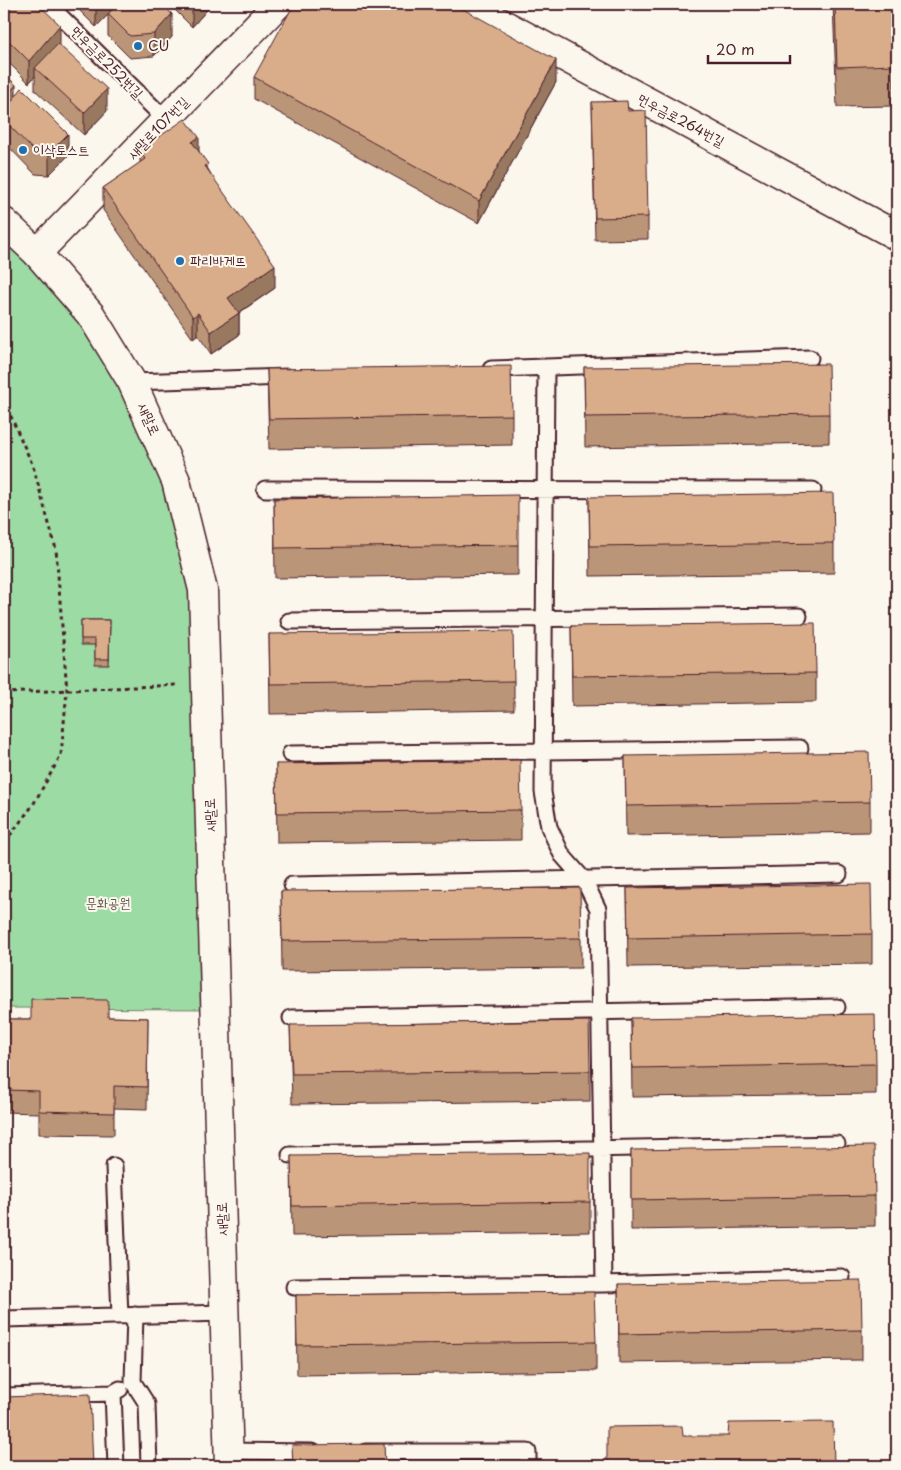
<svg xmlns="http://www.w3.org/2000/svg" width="901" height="1470" font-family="'Playpen Sans','Poor Story',sans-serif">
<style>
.green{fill:#9cdba3;stroke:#737d67}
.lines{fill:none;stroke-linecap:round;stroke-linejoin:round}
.lane-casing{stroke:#4a1f2b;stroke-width:19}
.street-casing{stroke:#4a1f2b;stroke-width:31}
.secondary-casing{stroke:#4a1f2b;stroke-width:31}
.path{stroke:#4a1f2b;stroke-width:3;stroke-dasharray:4 4;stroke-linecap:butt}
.lane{stroke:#fbf7ec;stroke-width:15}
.street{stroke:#fbf7ec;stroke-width:28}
.secondary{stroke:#fbf7ec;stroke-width:28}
.wall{fill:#bb9577;stroke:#4a1f2b}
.shaded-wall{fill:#987961;stroke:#4a1f2b}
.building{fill:#d9ad8a;stroke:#4a1f2b}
.poi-dot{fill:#1f6fb2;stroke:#fbf7ec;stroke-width:2}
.labels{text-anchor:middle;stroke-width:4;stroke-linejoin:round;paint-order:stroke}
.poi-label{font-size:14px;fill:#4a1f2b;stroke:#fbf7ec;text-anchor:start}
.street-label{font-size:14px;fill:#4a1f2b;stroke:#fbf7ec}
.park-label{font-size:14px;fill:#63574f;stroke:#fbf7ec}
</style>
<rect width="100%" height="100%" fill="#fbf7ec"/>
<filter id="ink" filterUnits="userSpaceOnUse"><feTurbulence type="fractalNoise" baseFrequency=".02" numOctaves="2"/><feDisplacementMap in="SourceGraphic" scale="10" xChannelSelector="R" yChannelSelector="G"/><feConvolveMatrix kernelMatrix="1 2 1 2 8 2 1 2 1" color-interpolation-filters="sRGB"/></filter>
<g filter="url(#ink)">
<path class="green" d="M 4,222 L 132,382 L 203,590 L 216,1009 L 4,1008 Z"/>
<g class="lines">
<g class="lane-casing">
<path id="lane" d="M 48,4 L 166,120
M 546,367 L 543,792 L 549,827 L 562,855 L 584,880 L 598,909 L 604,1284
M 491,369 L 810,358
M 132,382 L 288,377
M 265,489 L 813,490
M 289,621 L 799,616
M 290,754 L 800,748
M 292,885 L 839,874
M 291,1018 L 837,1007
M 290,1155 L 837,1144
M 114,1166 L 120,1316
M 294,1287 L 604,1284 L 842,1277
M 135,1315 L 133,1382 L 147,1404 L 149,1466
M 4,1319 L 224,1313
M 4,1396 L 113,1393
M 228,1451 L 312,1452
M 365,1452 L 528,1452 L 528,1466
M 116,1466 L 113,1393 L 120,1389"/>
</g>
<g class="street-casing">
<path id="street" d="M 466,4 L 897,236
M 37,253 L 278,4"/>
</g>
<g class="secondary-casing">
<path id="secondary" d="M 4,222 L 37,253 L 91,315 L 132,382 L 176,481 L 203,590 L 229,1466"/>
</g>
<path class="path" d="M 4,401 L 33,466 L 56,549 L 67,691 L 61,755 L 33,805 L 11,834 L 4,838
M 4,693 L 178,685"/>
<use href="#lane" class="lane"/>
<use href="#street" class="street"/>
<use href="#secondary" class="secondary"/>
</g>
<path class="wall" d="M 4,4 L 60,45 L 107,111 L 84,135 L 35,90 L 35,76 L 29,83 L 4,58 Z
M 73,4 L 161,4 L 172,37 L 154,56 L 130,58 L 108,36 L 108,15 L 96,27 Z
M 169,4 L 212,4 L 192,27 Z
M 833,4 L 892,4 L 894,65 L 894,106 L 837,107 Z
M 4,73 L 16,96 L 68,156 L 49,175 L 35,174 L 4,142 Z
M 254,77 L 556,82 L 479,223 L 254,99 Z
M 592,102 L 628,111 L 648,217 L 648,239 L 595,240 Z
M 140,150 L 199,151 L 208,169 L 275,288 L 239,313 L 239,335 L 211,354 L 198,335 L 193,339 L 103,210 L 103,188 L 140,163 Z
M 584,367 L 829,414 L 829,443 L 585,447 Z
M 267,369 L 512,415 L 512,445 L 269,449 Z
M 589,497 L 834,543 L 834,573 L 590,576 Z
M 274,499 L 518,545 L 518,575 L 275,578 Z
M 81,620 L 110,620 L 109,665 L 95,665 L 95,645 L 81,645 Z
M 571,626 L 816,673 L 816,702 L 572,706 Z
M 269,634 L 514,681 L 514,710 L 270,714 Z
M 625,756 L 870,802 L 870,832 L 626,836 Z
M 276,764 L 521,810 L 521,840 L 277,843 Z
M 627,888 L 872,934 L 872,964 L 628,967 Z
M 281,891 L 581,938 L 581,968 L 282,971 Z
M 108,1017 L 148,1018 L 147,1109 L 114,1108 L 114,1135 L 39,1134 L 39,1113 L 4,1112 L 4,1019 L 31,1019 Z
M 631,1018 L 876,1064 L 876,1094 L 632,1097 Z
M 290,1025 L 590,1071 L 590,1101 L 292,1104 Z
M 631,1150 L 875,1196 L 875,1226 L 631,1230 Z
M 291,1156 L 590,1202 L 590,1232 L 292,1236 Z
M 618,1284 L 862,1330 L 862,1360 L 619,1363 Z
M 296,1295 L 596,1342 L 596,1371 L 297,1375 Z"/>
<path class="shaded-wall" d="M 97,4 L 119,4 L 96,27 L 96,5 Z
M 192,4 L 212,4 L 192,27 Z
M 172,14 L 172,37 L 154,56 L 154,34 Z
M 60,25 L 60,48 L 35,68 L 35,76 L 29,83 L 29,61 Z
M 556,60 L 556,82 L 479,223 L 479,201 Z
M 16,85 L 16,107 L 4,120 L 4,99 Z
M 107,89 L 107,111 L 84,135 L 84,113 Z
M 68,134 L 68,156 L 49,175 L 49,153 Z
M 199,137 L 199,160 L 192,142 Z
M 275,265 L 275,288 L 228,320 L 228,298 Z
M 198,313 L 198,335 L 193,339 L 193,317 Z
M 239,313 L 239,335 L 211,354 L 211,332 Z"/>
<path class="building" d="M 4,4 L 38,4 L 60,25 L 29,61 L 4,36 Z
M 118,4 L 161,4 L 172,14 L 154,34 L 130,36 L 108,14 Z
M 294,4 L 454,4 L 556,60 L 479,201 L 254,77 Z
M 835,4 L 892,4 L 894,65 L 837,67 Z
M 58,44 L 107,89 L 84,113 L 35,68 Z
M 4,73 L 16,85 L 4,99 Z
M 22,88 L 68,134 L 49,153 L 35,152 L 4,120 L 4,111 Z
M 627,101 L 628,111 L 646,110 L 648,217 L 595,218 L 592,102 Z
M 185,119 L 199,137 L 192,142 L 208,164 L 205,166 L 275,265 L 228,298 L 239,313 L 211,332 L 198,313 L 193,317 L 103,188 L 145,159 L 140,150 Z
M 828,364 L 829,414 L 585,417 L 584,367 Z
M 511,366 L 512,415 L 269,419 L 267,369 Z
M 833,493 L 834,543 L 590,546 L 589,497 Z
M 518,495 L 518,545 L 275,548 L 274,499 Z
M 81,620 L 110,620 L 109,659 L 95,659 L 95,639 L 81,639 Z
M 815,623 L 816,673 L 572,676 L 571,626 Z
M 513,631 L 514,681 L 270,684 L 269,634 Z
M 869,752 L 870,802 L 626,806 L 625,756 Z
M 520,760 L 521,810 L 277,813 L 276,764 Z
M 871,884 L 872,934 L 628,938 L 627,888 Z
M 580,888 L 581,938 L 282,941 L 281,891 Z
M 31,999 L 108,1000 L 108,1017 L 148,1018 L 147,1087 L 114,1086 L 114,1113 L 39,1111 L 39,1091 L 4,1090 L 4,1019 L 31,1019 Z
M 875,1014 L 876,1064 L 632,1068 L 631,1018 Z
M 589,1021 L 590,1071 L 292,1074 L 290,1025 Z
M 874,1146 L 875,1196 L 631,1200 L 631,1150 Z
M 590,1153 L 590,1202 L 292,1206 L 291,1156 Z
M 861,1280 L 862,1330 L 619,1334 L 618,1284 Z
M 594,1292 L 596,1342 L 297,1345 L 296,1295 Z
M 90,1394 L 93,1466 L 4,1466 L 4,1397 Z
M 833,1422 L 834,1466 L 607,1466 L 607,1427 L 682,1426 L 683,1436 L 728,1436 L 729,1423 Z
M 384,1444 L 385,1466 L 293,1466 L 292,1445 Z"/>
</g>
<g class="poi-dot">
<circle cx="138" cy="46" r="5"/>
<circle cx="23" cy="150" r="5"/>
<circle cx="180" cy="261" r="5"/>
</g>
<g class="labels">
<g class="poi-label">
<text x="148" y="51">CU</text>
<text x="33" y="155">이삭토스트</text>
<text x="190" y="266">파리바게뜨</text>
</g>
<g class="street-label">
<text transform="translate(107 62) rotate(45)" y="5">먼우금로252번길</text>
<text transform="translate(681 120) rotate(28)" y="5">먼우금로264번길</text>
<text transform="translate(158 128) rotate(-46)" y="5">새말로107번길</text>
<text transform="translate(149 419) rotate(66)" y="5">새말로</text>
<text transform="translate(210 815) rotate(-92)" y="5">새말로</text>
<text transform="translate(222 1219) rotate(-92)" y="5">새말로</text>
</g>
<g class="park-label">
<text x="108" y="908">문화공원</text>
</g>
</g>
<rect width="901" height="1470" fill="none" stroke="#fbf7ec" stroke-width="20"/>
<rect x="10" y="10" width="881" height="1450" fill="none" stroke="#4a1f2b" stroke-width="2" filter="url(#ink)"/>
<path d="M708 55v8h82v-8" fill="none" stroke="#4a1f2b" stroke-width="2.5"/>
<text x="716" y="55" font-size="15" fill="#4a1f2b" stroke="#fbf7ec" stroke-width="4" paint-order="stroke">20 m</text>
</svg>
